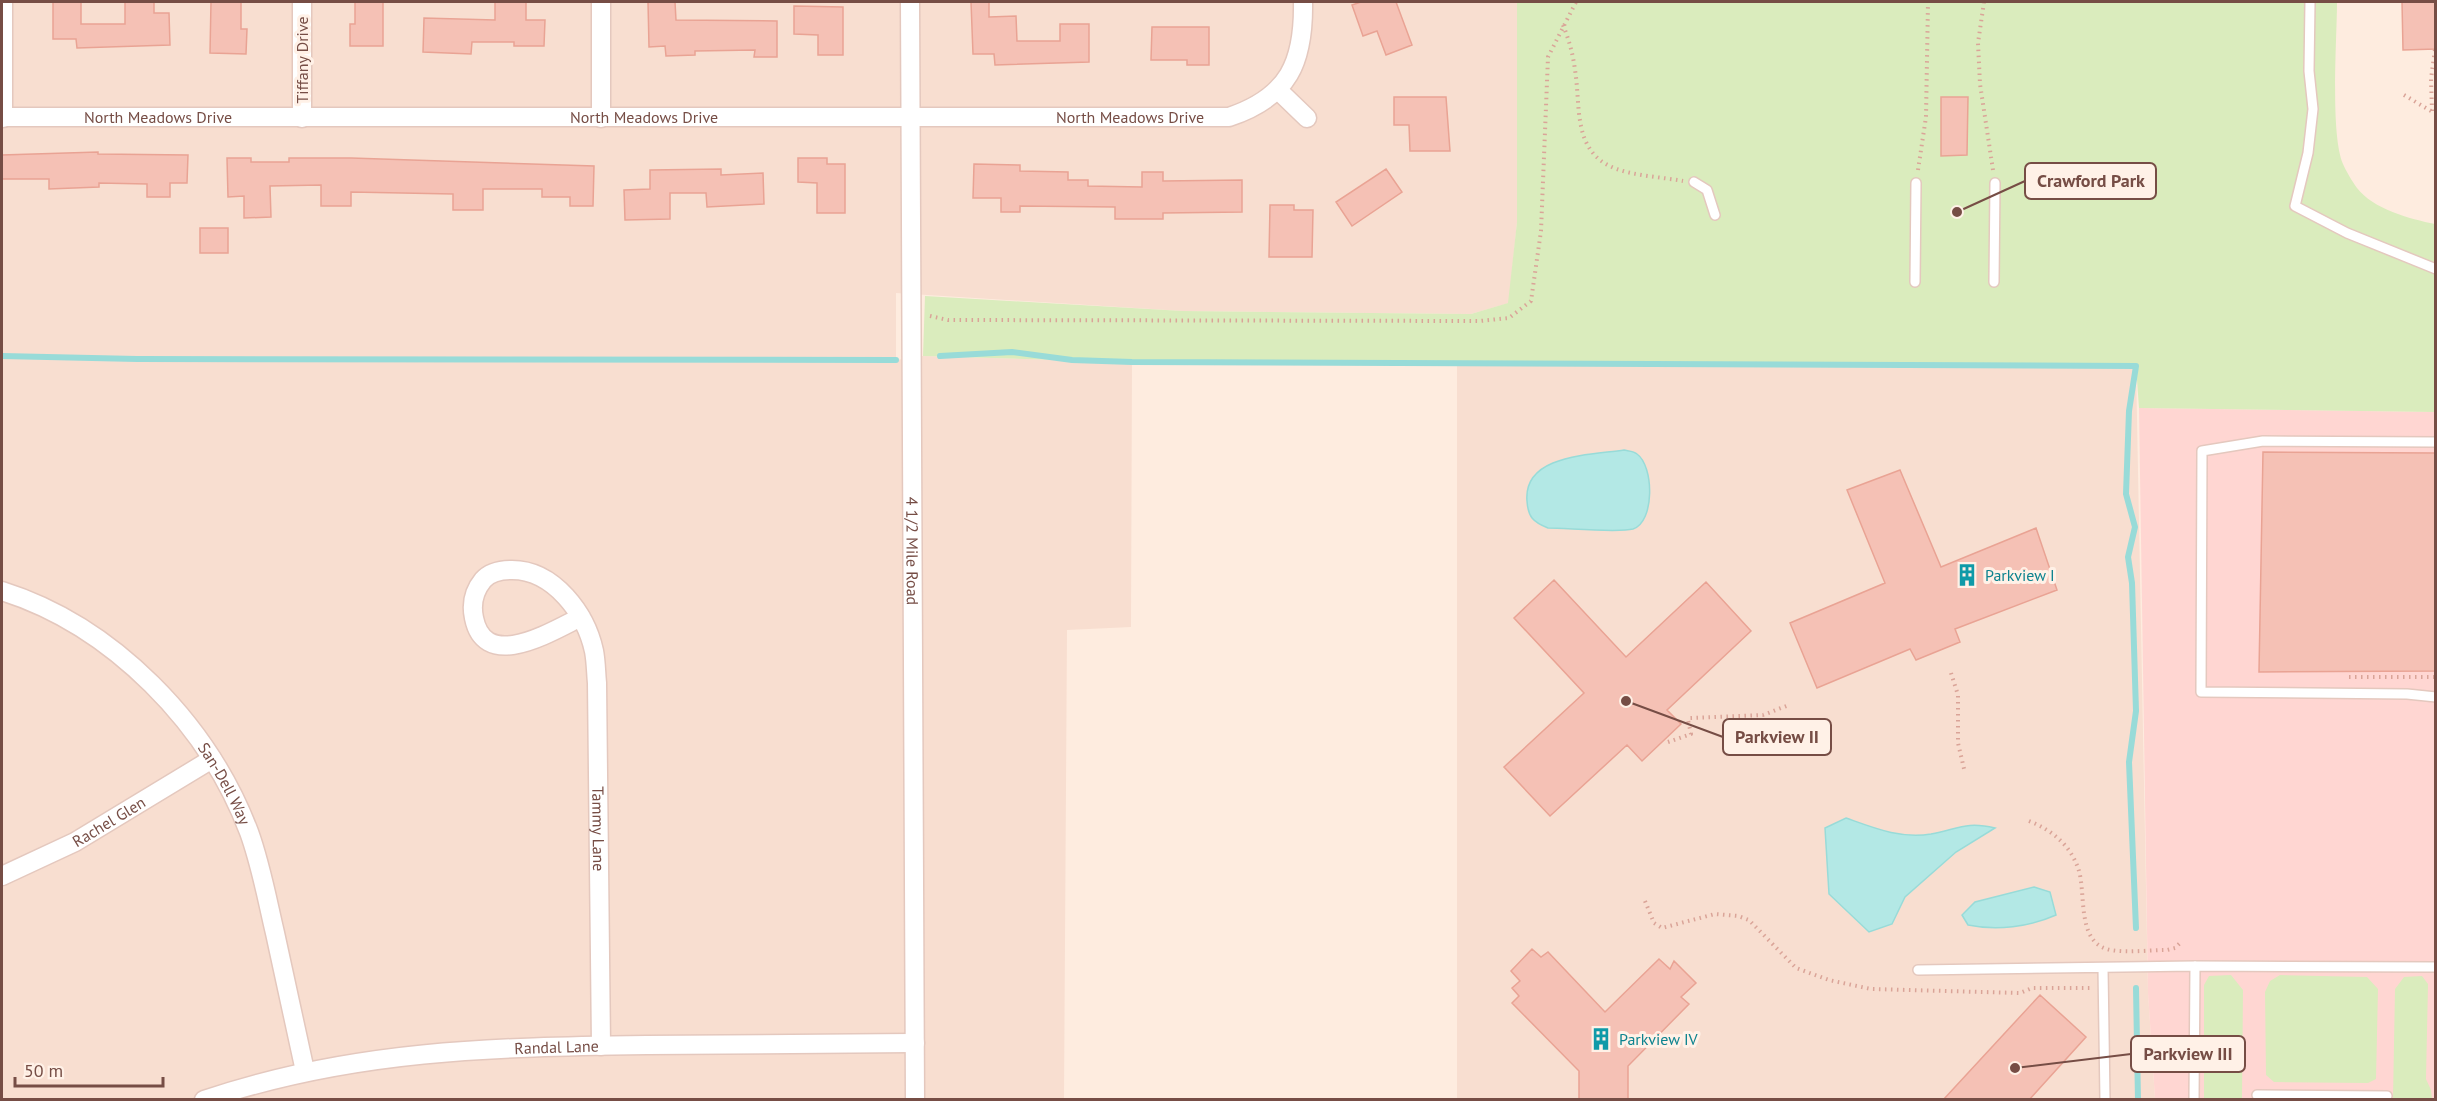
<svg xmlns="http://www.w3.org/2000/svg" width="2437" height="1101" font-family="'PT Sans',sans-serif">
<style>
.residential{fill:#f8ded0}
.commercial{fill:#ffd6d2}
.green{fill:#daecbd}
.water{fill:#b3e8e5;stroke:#98dbd8;stroke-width:1.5}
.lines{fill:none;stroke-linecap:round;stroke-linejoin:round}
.stream{stroke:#98dbd8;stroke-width:6}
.building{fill:#f5c1b5;stroke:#e9a394;stroke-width:1.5}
.lane-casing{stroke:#e4c8be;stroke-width:12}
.street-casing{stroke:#e4c8be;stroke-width:21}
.path{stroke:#daa498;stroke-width:4;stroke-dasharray:1.5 4.5;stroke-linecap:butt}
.lane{stroke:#fff;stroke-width:9}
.street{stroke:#fff;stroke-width:18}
.labels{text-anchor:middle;stroke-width:6;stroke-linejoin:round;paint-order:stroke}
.street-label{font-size:16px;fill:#764d45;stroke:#fff1e7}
.culture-label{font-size:16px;fill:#0d838f;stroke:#fff1e7;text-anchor:start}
.leader{fill:none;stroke:#764d45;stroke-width:2}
.callout-dot{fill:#764d45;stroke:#fff1e7;stroke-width:2}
.callout{fill:#fff1e7;stroke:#764d45;stroke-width:2}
.callout-label{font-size:18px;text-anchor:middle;font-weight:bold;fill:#764d45}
</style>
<rect width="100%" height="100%" fill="#feecdf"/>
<path class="residential" d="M 2,2 L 1517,2 L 1517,222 L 1509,303 L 1471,314 L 1183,311 L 896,293 L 896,360 L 923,356 L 1132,362 L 1131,627 L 1067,630 L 1064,1099 L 2,1100 Z
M 1457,363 L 2136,366 L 2148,993 L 2155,1099 L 1457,1099 Z"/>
<path class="commercial" d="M 2139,408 L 2435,412 L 2435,1099 L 2155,1099 L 2148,993 Z"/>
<path class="green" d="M 1517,2 L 2337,2 C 2337,39 2330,133 2343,164 C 2346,171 2352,181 2357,188 C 2373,209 2410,219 2435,224 L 2435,412 L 2139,408 L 2136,366 L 1132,362 L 923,356 L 925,296 L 1183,311 L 1471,314 L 1508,303 L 1517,222 Z
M 2231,975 L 2243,990 L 2242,1099 L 2204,1099 L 2204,985 L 2209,976 Z
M 2280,975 L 2367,977 L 2378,989 L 2376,1079 L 2368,1083 L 2274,1082 L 2266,1075 L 2265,992 L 2270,981 Z
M 2422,976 L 2428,984 L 2426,1079 L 2431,1090 L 2432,1099 L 2393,1099 L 2395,989 L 2404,977 Z"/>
<path class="water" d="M 1624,450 C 1628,451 1634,451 1637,454 C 1654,466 1655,522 1633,529 C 1618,533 1566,528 1548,528 C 1533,522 1528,517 1527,501 C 1523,454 1592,455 1624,450 Z
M 1846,818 C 1874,828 1900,839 1931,834 C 1958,829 1966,821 1995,828 L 1956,852 L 1905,897 L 1892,924 L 1869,932 L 1829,894 L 1825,828 Z
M 2034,887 L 2050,892 L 2056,915 C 2029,927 1997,931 1968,925 L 1962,915 L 1975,902 Z"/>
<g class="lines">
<path class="stream" d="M 2,356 L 137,359 L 896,360
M 940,356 L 1012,352 L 1072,360 L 1132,362 L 2136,366 L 2129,411 L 2126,494 L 2135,527 L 2128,557 L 2132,583 L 2136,711 L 2129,762 L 2136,928
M 2136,988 L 2138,1100"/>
</g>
<path class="building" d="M 53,2 L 81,2 L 81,24 L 125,24 L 125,2 L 154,2 L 154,13 L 169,13 L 170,45 L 77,48 L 76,39 L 53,39 Z
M 211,2 L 241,2 L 241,29 L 247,29 L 246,54 L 210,53 Z
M 355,2 L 383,2 L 383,46 L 350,46 L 350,24 L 355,24 Z
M 495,2 L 526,2 L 526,20 L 545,20 L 544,46 L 514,46 L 514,42 L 472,42 L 471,54 L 423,52 L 424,18 L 495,20 Z
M 648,2 L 675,2 L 676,20 L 777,21 L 777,57 L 754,57 L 755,50 L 695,51 L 695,55 L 666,56 L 665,46 L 649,47 Z
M 971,2 L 989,2 L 989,17 L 1016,16 L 1017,41 L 1060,41 L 1060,24 L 1089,24 L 1089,62 L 995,65 L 994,54 L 973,54 Z
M 1361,2 L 1396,2 L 1412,45 L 1386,55 L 1377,31 L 1363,36 L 1352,5 Z
M 2402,2 L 2436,2 L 2436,49 L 2403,50 Z
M 794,6 L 843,7 L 843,55 L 818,55 L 818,35 L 794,34 Z
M 1152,27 L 1209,27 L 1209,65 L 1187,65 L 1187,60 L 1151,60 Z
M 1394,97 L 1446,97 L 1450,151 L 1410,151 L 1409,125 L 1394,125 Z
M 1941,97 L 1968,97 L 1967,155 L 1941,156 Z
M 98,152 L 98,154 L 188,155 L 187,183 L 170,183 L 170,197 L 147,197 L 147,184 L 99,183 L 99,187 L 49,189 L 49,179 L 2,179 L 2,155 Z
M 227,158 L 251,158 L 251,162 L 289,162 L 289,158 L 351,158 L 594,166 L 593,206 L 570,206 L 570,197 L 542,197 L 542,189 L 483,189 L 483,210 L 453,210 L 453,194 L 351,192 L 351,206 L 321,206 L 321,185 L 270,186 L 271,217 L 244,218 L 244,196 L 228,197 Z
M 798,158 L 827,158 L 827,164 L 845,164 L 845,213 L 817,213 L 817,183 L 798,182 Z
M 974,164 L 1020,165 L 1020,171 L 1068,172 L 1068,180 L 1088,180 L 1088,186 L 1142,187 L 1142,172 L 1163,172 L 1163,181 L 1242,180 L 1242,212 L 1163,213 L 1163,219 L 1115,219 L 1115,207 L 1020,206 L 1020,212 L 1001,212 L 1001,198 L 973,198 Z
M 721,169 L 721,175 L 763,173 L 764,204 L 707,207 L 706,193 L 670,193 L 670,219 L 625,220 L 624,190 L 650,189 L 650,170 Z
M 1386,169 L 1402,192 L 1352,226 L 1336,202 Z
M 1270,205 L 1294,205 L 1294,210 L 1313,210 L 1312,257 L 1269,257 Z
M 200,228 L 228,228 L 228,253 L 200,253 Z
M 2263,452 L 2436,453 L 2436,671 L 2259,672 Z
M 1900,470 L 1941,567 L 2036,528 L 2057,590 L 1955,629 L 1960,642 L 1916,660 L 1910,649 L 1817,688 L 1790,623 L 1885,583 L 1847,490 Z
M 1554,580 L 1626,657 L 1706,582 L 1751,631 L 1667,710 L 1681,724 L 1642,761 L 1627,745 L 1550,816 L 1504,767 L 1584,693 L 1514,618 Z
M 1532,949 L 1541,957 L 1548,952 L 1605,1012 L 1659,959 L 1670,969 L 1674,961 L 1696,983 L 1681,997 L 1689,1004 L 1628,1066 L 1628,1100 L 1579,1100 L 1579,1071 L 1512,1003 L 1519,996 L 1512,988 L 1520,981 L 1511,971 Z
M 2040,995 L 2086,1037 L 2029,1100 L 1943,1100 Z"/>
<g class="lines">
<g class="lane-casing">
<path id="lane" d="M 2310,2 L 2309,71 L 2313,109 L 2308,153 L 2295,206 L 2347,233 L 2436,269
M 1694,182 L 1707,190 L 1715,215
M 1915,282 L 1916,183
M 1994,282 L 1995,183
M 2436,442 L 2263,441 L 2202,451 L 2201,692 L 2407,694 L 2436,697
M 2103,968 L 2105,1100
M 1918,970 L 2195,966 L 2436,967
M 2257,1095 L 2387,1096
M 2194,1100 L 2195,966"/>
</g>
<g class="street-casing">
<g id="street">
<path id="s1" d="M 910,2 L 915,1100"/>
<path d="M 1278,90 L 1307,118"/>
<path id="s2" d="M 2,117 L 1229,117 C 1289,97 1304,62 1303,2"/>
<path d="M 3,118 L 3,2"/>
<path d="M 302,118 L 302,2"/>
<path d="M 601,118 L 601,2"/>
<path id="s3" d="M 2,591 C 113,626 208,724 249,832 C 261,865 267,899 275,933 C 285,979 295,1025 305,1071"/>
<path id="s4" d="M 581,617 C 552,631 485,673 474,618 C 471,604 474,591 483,580 C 490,572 503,570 512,570 C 554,570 586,614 594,651 C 596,661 596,673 597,683 L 601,1046"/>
<path id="s5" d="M 2,876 L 75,842 L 212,759"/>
<path id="s6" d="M 204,1100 C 352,1050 493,1047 647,1045 C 737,1044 826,1044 915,1043"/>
</g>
</g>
<path class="path" d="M 1984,2 L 1978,43 L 1980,84 L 1993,170
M 1563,25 C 1569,40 1573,54 1575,70 C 1581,106 1572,151 1614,168 C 1635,176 1661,177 1683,181
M 2404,95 L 2436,114
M 2432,111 L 2431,79 L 2435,49
M 1918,170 L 1926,117 L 1928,2
M 930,316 L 948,320 L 1480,321 L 1509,318 L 1531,301 L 1541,231 L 1548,57 L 1576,2
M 1951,673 L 1958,695 L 1958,743 L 1965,773
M 2349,677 L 2436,677
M 1668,742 L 1691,734 L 1688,720 L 1690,718 L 1763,715 L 1789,705
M 2029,821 C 2052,830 2070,845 2078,868 C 2087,892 2075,944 2111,950 C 2128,953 2149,950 2167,950 L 2175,948 L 2181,942
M 1645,901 L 1654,923 L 1662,928 L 1715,914 L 1738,916 L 1749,920 L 1796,968 L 1829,980 L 1871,989 L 2020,993 L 2032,988 L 2091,988"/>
<use href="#lane" class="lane"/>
<use href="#street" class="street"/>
</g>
<defs>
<g id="building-bare" transform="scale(1.8)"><path d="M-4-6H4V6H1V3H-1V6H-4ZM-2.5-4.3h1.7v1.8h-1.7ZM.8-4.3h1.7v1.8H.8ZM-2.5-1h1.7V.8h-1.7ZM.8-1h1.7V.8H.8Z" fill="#0f9aa8" stroke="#fff1e7" stroke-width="2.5" paint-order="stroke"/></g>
</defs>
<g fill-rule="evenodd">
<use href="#building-bare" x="1967" y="575"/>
<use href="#building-bare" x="1601" y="1039"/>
</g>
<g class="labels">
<g class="street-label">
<text transform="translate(302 60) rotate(-90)" y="6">Tiffany Drive</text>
<text dy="6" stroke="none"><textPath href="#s2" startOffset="156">North Meadows Drive</textPath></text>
<text dy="6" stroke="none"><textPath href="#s2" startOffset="642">North Meadows Drive</textPath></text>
<text dy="6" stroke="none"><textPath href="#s2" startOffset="1128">North Meadows Drive</textPath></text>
<text dy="6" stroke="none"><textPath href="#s1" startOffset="549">4 1/2 Mile Road</textPath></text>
<text dy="6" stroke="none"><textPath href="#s3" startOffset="302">San-Dell Way</textPath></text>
<text dy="6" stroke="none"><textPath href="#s5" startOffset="120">Rachel Glen</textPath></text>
<text dy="6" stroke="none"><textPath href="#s4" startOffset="501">Tammy Lane</textPath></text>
<text dy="6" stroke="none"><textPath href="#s6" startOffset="358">Randal Lane</textPath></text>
</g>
<g class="culture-label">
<text x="1985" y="581">Parkview I</text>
<text x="1619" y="1045">Parkview IV</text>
</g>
</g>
<path class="leader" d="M1957 212L2025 181M1626 701L1723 737M2015 1068L2131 1054"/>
<g class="callout-dot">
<circle cx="1957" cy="212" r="6"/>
<circle cx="1626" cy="701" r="6"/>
<circle cx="2015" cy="1068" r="6"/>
</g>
<g class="callout">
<rect x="2025" y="163" width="131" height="36" rx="6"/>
<rect x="1723" y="719" width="108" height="36" rx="6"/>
<rect x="2131" y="1036" width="114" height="36" rx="6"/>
</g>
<g class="callout-label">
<text x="2091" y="187">Crawford Park</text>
<text x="1777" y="743">Parkview II</text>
<text x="2188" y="1060">Parkview III</text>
</g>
<rect width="2437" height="1101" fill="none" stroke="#764d45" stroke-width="6"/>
<path d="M15 1077v9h148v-9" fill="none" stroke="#764d45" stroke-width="3"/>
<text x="24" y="1077" font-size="18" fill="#764d45" stroke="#fff1e7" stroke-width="4.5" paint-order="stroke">50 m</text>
</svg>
